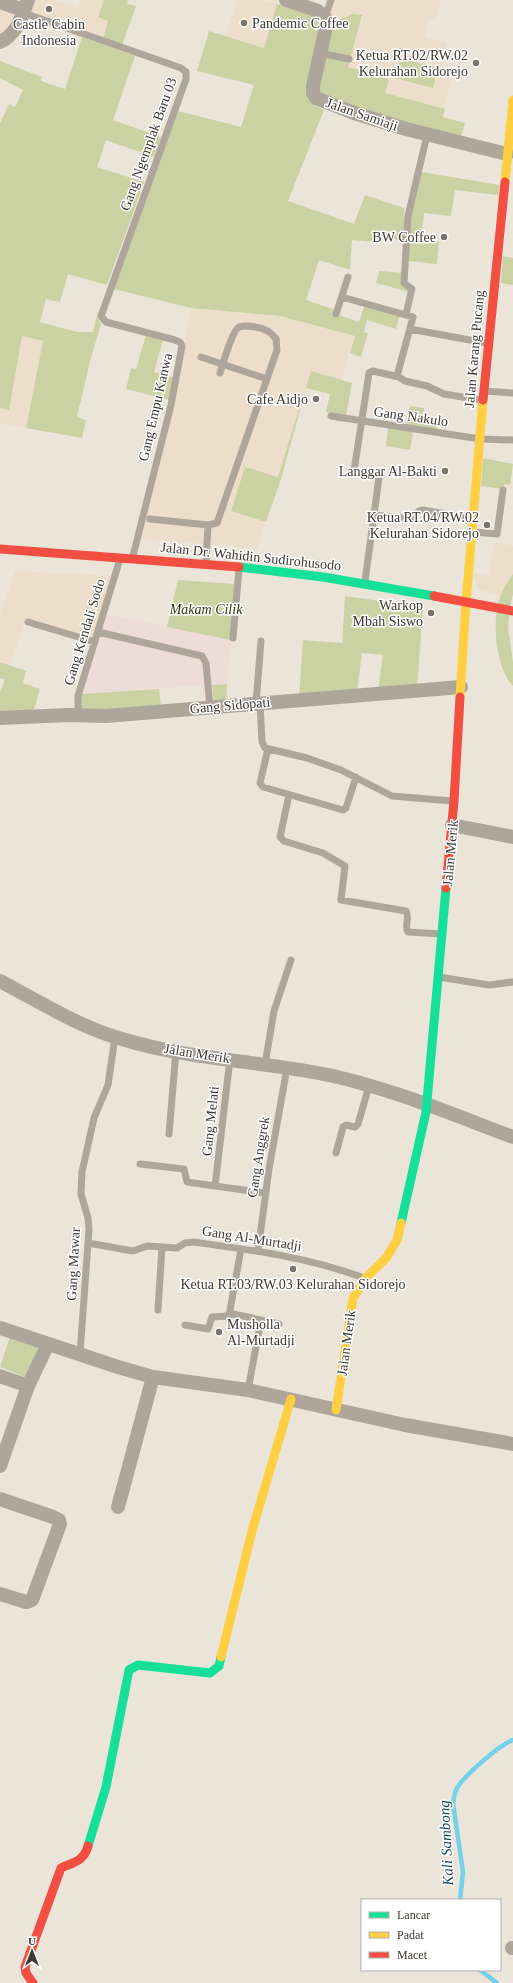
<svg xmlns="http://www.w3.org/2000/svg" width="513" height="1983" font-family="Georgia,serif">
<style>
.built{fill:#ecdecb}
.education{fill:#eedcd9}
.green{fill:#cad1a3}
.lines{fill:none;stroke-linecap:round;stroke-linejoin:round}
.stream{stroke:#75d0e9;stroke-width:4.5}
.lane{stroke:#afa69b;stroke-width:7}
.street{stroke:#afa69b;stroke-width:14}
.fast{stroke:#16e098;stroke-width:9}
.slow{stroke:#ffcf43;stroke-width:9}
.jam{stroke:#f24e42;stroke-width:9}
.lane-bridge{stroke:#afa69b;stroke-width:7}
.poi-dot{fill:#7a746b;stroke:#fff;stroke-width:1.5}
.labels{text-anchor:middle;stroke-width:3;stroke-linejoin:round;paint-order:stroke}
.poi-label{font-size:14px;fill:#3d3830;stroke:#fff;text-anchor:end}
.street-label{font-size:14px;fill:#3d3830;stroke:#fff}
.park-label{font-size:14px;font-style:italic;fill:#2f370f;stroke:#fff}
.water-label{font-size:15px;font-style:italic;fill:#104959;stroke:#fff}
</style>
<rect width="100%" height="100%" fill="#ebe4d9"/>
<path class="built" d="M 32,0 L 55,0 L 78,8 L 81,0 L 117,0 L 136,6 L 122,45 L 29,12 Z
M 237,0 L 264,0 L 277,4 L 265,48 L 226,36 Z
M 335,0 L 441,0 L 434,20 L 429,19 L 425,37 L 447,43 L 442,65 L 455,68 L 442,116 L 465,123 L 318,84 L 333,22 L 330,13 Z
M 0,6 L 19,12 L 0,38 Z
M 190,308 L 280,316 L 355,336 L 341,380 L 311,371 L 281,479 L 231,511 L 266,522 L 257,549 L 221,545 L 139,539 L 182,366 Z
M 22,336 L 43,341 L 26,428 L 0,423 L 0,408 L 9,410 Z
M 495,542 L 513,546 L 513,574 L 500,596 L 478,589 L 473,573 L 489,576 Z
M 15,571 L 112,576 L 93,638 L 26,619 L 10,665 L 0,662 L 0,615 Z"/>
<path class="education" d="M 106,614 L 231,640 L 227,684 L 213,685 L 214,703 L 204,704 L 202,685 L 81,694 Z"/>
<path class="green" d="M 104,0 L 128,0 L 127,4 L 136,6 L 122,45 L 103,39 L 108,21 L 98,17 Z
M 277,4 L 312,16 L 316,18 L 320,26 L 314,105 L 324,110 L 288,201 L 354,224 L 365,195 L 404,208 L 405,243 L 379,233 L 378,242 L 352,240 L 350,270 L 319,260 L 306,300 L 336,310 L 335,314 L 359,322 L 365,304 L 400,315 L 396,329 L 367,320 L 364,332 L 368,333 L 361,357 L 350,353 L 355,336 L 280,316 L 191,308 L 114,289 L 178,111 L 241,127 L 254,85 L 197,71 L 209,31 L 264,48 Z
M 353,14 L 362,15 L 348,67 L 389,79 L 385,93 L 445,109 L 443,117 L 465,123 L 460,140 L 330,100 L 317,91 L 333,22 Z
M 82,37 L 135,56 L 113,120 L 161,137 L 154,157 L 106,140 L 97,167 L 144,182 L 107,285 L 68,274 L 60,302 L 46,299 L 40,322 L 77,332 L 93,332 L 98,312 L 98,319 L 101,324 L 90,361 L 77,417 L 86,420 L 82,438 L 26,428 L 43,341 L 22,336 L 9,410 L 0,408 L 0,123 L 9,104 L 15,107 L 23,90 L 0,78 L 0,61 L 42,77 L 41,81 L 65,89 Z
M 400,58 L 438,68 L 433,88 L 395,78 Z
M 421,172 L 499,185 L 498,195 L 455,190 L 451,216 L 424,213 L 421,240 L 439,242 L 437,264 L 408,261 L 410,222 Z
M 503,256 L 513,258 L 513,285 L 501,283 Z
M 379,271 L 403,273 L 402,286 L 410,288 L 409,292 L 376,283 Z
M 146,335 L 163,340 L 154,372 L 175,378 L 169,400 L 126,389 L 131,368 L 136,369 Z
M 311,371 L 352,383 L 346,416 L 326,412 L 330,394 L 306,388 L 281,479 L 266,522 L 231,511 L 245,467 L 278,477 Z
M 410,406 L 424,408 L 423,421 L 437,422 L 436,431 L 407,426 Z
M 388,428 L 413,432 L 410,450 L 386,446 Z
M 483,458 L 513,464 L 510,485 L 504,484 L 503,489 L 481,486 Z
M 513,574 L 513,594 L 510,606 L 508,627 L 513,663 L 513,686 C 495,667 491,618 501,595 C 504,587 509,580 513,574 Z
M 178,580 L 235,584 L 231,640 L 167,627 Z
M 345,596 L 423,607 L 417,688 L 378,691 L 383,655 L 362,653 L 357,692 L 299,697 L 303,640 L 342,643 Z
M 0,662 L 26,671 L 23,683 L 40,689 L 33,712 L 0,714 L 0,693 L 5,679 L 0,678 Z
M 227,684 L 226,702 L 214,703 L 212,685 Z
M 159,689 L 161,707 L 81,711 L 81,694 Z
M 10,1337 L 38,1347 L 27,1378 L 0,1367 Z"/>
<g class="lines">
<path class="stream" d="M 460,1900 L 463,1872 L 453,1803 C 454,1796 455,1790 459,1785 C 468,1773 500,1744 513,1740
M 480,1970 L 497,1983"/>
<path class="lane" d="M 24,13 L 181,68 L 186,72 L 186,79 L 101,316 L 106,322 L 175,340 L 180,342 L 182,346 L 171,405 L 133,556
M 325,17 L 331,0
M 320,53 L 349,59
M 342,297 L 413,317 L 397,376
M 336,314 L 348,277
M 406,314 L 412,289 L 404,283 L 408,216 L 427,135
M 410,329 L 486,343
M 201,357 L 267,379
M 484,391 L 513,393
M 331,416 L 480,439 L 513,440
M 374,515 L 379,477 L 354,471 L 369,373 L 373,371 L 399,377 L 405,381 L 427,386 L 444,394 L 481,400
M 150,519 L 208,525 L 217,523 L 277,350 L 276,339
M 474,532 L 497,534 L 503,490
M 206,561 L 208,525
M 365,581 L 374,515 L 410,519 L 419,511 L 422,510 L 472,518
M 28,622 L 95,642
M 98,632 L 202,656 L 206,663 L 210,708
M 233,638 L 239,569
M 256,703 L 261,641
M 260,703 L 262,742 L 265,748 L 307,758 L 341,770 L 392,796 L 452,801
M 78,715 L 78,696 L 120,559
M 268,749 L 260,783 L 263,787 L 343,810 L 346,808 L 356,777
M 289,795 L 280,837 L 284,841 L 323,853 L 345,866 L 341,900 L 406,911 C 410,917 404,926 408,932 L 441,934
M 439,977 L 489,985 L 513,982
M 265,1064 L 274,1011 L 291,960
M 169,1134 L 176,1051
M 336,1153 L 343,1127 L 346,1125 L 355,1127 L 358,1124 L 369,1086
M 140,1164 L 184,1169 L 187,1182 L 265,1193
M 215,1186 L 230,1059
M 88,1243 L 133,1251 L 147,1246 L 177,1248 L 185,1243 L 193,1242 C 251,1250 308,1257 364,1278
M 258,1251 L 269,1169 L 287,1068
M 158,1310 L 162,1247
M 229,1313 L 279,1324
M 185,1325 L 208,1329 L 212,1317 L 229,1316 L 241,1249
M 80,1354 L 89,1229 L 88,1218 L 81,1194 L 82,1172 L 94,1118 L 108,1085 L 115,1037
M 248,1390 L 261,1320"/>
<path class="street" d="M 286,0 L 318,11 L 325,17 L 326,27 L 313,86 L 313,93 L 316,98 L 354,113 L 406,129 L 507,154
M 0,2 L 24,10
M 0,42 C 17,34 22,17 28,0
M 0,718 L 69,715 L 106,716 L 461,687
M 452,825 L 513,837
M 0,981 C 40,1002 79,1027 122,1039 C 190,1060 264,1061 333,1076 C 395,1090 454,1115 513,1137
M 0,1328 L 118,1367 L 153,1377 L 248,1390 L 405,1425 L 513,1444
M 0,1376 L 28,1386
M 0,1466 L 28,1386 L 48,1344
M 0,1499 L 53,1517 L 59,1520 L 60,1524 L 32,1600 L 26,1602 L 0,1594
M 118,1507 L 153,1377
M 512,1948 L 513,1948"/>
<path class="fast" d="M 239,567 L 323,577 L 434,596
M 401,1223 L 426,1112 L 446,888
M 88,1846 L 106,1787 L 129,1670 L 138,1665 L 210,1673 L 219,1666 L 221,1657"/>
<path class="slow" d="M 505,182 L 513,100
M 460,697 L 466,602 L 483,400
M 336,1410 L 353,1298 L 365,1279 L 387,1257 L 397,1240 L 401,1223
M 221,1657 L 252,1531 L 291,1399"/>
<path class="jam" d="M 483,400 L 505,182
M 0,549 L 239,567
M 434,596 L 513,611
M 446,888 L 454,801 L 460,697
M 33,1983 L 26,1973 L 25,1967 L 61,1868 C 74,1862 84,1861 88,1846"/>
<path class="lane-bridge" d="M 220,373 C 223,364 232,331 239,327 C 244,325 250,326 255,327 C 264,328 271,332 276,339"/>
</g>
<g class="poi-dot">
<circle cx="49" cy="9" r="4"/>
<circle cx="244" cy="23" r="4"/>
<circle cx="476" cy="63" r="4"/>
<circle cx="444" cy="237" r="4"/>
<circle cx="316" cy="399" r="4"/>
<circle cx="445" cy="471" r="4"/>
<circle cx="487" cy="525" r="4"/>
<circle cx="431" cy="613" r="4"/>
<circle cx="293" cy="1269" r="4"/>
<circle cx="219" cy="1332" r="4"/>
</g>
<g class="labels">
<g class="poi-label">
<text x="252" y="28" text-anchor="start">Pandemic Coffee</text>
<text x="49" y="29" text-anchor="middle">Castle Cabin<tspan x="49" dy="16">Indonesia</tspan></text>
<text x="468" y="60">Ketua RT.02/RW.02<tspan x="468" dy="16">Kelurahan Sidorejo</tspan></text>
<text x="436" y="242">BW Coffee</text>
<text x="308" y="404">Cafe Aidjo</text>
<text x="437" y="476">Langgar Al-Bakti</text>
<text x="479" y="522">Ketua RT.04/RW.02<tspan x="479" dy="16">Kelurahan Sidorejo</tspan></text>
<text x="423" y="610">Warkop<tspan x="423" dy="16">Mbah Siswo</tspan></text>
<text x="293" y="1289" text-anchor="middle">Ketua RT.03/RW.03 Kelurahan Sidorejo</text>
<text x="227" y="1329" text-anchor="start">Musholla<tspan x="227" dy="16">Al-Murtadji</tspan></text>
</g>
<g class="street-label">
<text transform="translate(362 114) rotate(19)" y="5">Jalan Samiaji</text>
<text transform="translate(148 144) rotate(-70)" y="5">Gang Ngemplak Baru 03</text>
<text transform="translate(474 349) rotate(-85)" y="5">Jalan Karang Pucang</text>
<text transform="translate(155 407) rotate(-77)" y="5">Gang Empu Kanwa</text>
<text transform="translate(411 416) rotate(8)" y="5">Gang Nakulo</text>
<text transform="translate(251 556) rotate(6)" y="5">Jalan Dr. Wahidin Sudirohusodo</text>
<text transform="translate(84 632) rotate(-73)" y="5">Gang Kendali Sodo</text>
<text transform="translate(230 705) rotate(-5)" y="5">Gang Sidopati</text>
<text transform="translate(450 853) rotate(-85)" y="5">Jalan Merik</text>
<text transform="translate(197 1053) rotate(9)" y="5">Jalan Merik</text>
<text transform="translate(210 1121) rotate(-84)" y="5">Gang Melati</text>
<text transform="translate(258 1157) rotate(-81)" y="5">Gang Anggrek</text>
<text transform="translate(252 1238) rotate(9)" y="5">Gang Al-Murtadji</text>
<text transform="translate(73 1264) rotate(-87)" y="5">Gang Mawar</text>
<text transform="translate(346 1343) rotate(-82)" y="5">Jalan Merik</text>
</g>
<g class="park-label">
<text x="206" y="614">Makam Cilik</text>
</g>
<g class="water-label">
<text transform="translate(446 1843) rotate(-93)" y="5">Kali Sambong</text>
</g>
</g>
<rect x="361" y="1899" width="140" height="72" fill="#ffffff" stroke="#b1afac"/>
<rect x="369" y="1912" width="20" height="6" fill="#16e098" stroke="#b1afac"/>
<text x="397" y="1919" font-size="12" fill="#3d3830">Lancar</text>
<rect x="369" y="1932" width="20" height="6" fill="#ffcf43" stroke="#b1afac"/>
<text x="397" y="1939" font-size="12" fill="#3d3830">Padat</text>
<rect x="369" y="1952" width="20" height="6" fill="#f24e42" stroke="#b1afac"/>
<text x="397" y="1959" font-size="12" fill="#3d3830">Macet</text>
<g transform="translate(32 1951)" stroke="#ffffff" stroke-width="3" paint-order="stroke">
<path d="M0-3L7 15L0 10L-7 15Z" fill="#3d3830"/>
<text y="-6" font-size="11" font-weight="bold" text-anchor="middle" fill="#3d3830">U</text>
</g>
</svg>
